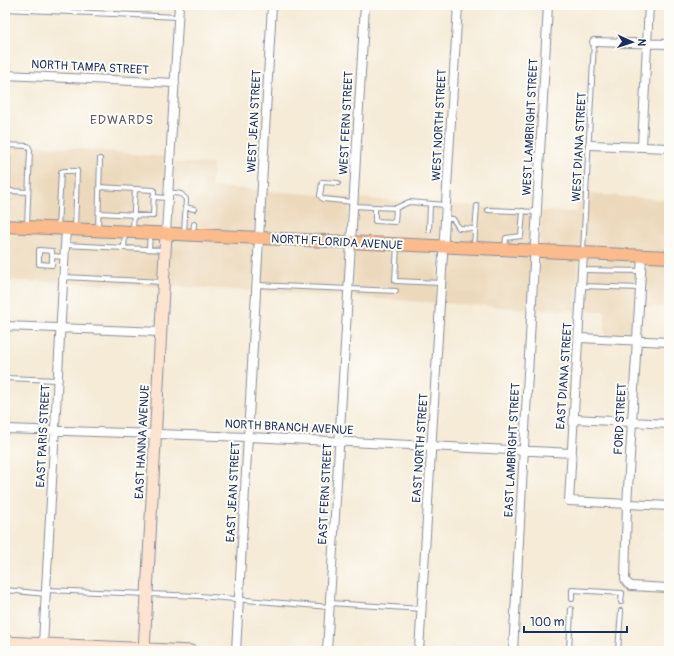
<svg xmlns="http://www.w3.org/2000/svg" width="674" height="656" font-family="Pangolin,sans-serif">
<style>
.built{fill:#ecd8ba}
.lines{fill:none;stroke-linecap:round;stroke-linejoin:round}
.lane-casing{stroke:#888d9a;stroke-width:6}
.street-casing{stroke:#888d9a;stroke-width:10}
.secondary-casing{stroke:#888d9a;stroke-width:13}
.primary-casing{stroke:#888d9a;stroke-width:14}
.lane{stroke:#fff;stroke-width:4}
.street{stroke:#fff;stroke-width:8}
.secondary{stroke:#fde4d1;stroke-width:11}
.primary{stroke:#fbbb8c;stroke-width:12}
.labels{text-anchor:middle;stroke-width:4;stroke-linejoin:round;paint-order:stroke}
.street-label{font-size:12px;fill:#1b2f5e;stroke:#fdfcf7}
.neighbourhood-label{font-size:13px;letter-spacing:1px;fill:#635a65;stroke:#fdfcf7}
</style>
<rect width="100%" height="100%" fill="#fdfcf7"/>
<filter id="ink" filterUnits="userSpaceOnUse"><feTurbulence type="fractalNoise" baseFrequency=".025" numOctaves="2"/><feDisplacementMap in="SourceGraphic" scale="8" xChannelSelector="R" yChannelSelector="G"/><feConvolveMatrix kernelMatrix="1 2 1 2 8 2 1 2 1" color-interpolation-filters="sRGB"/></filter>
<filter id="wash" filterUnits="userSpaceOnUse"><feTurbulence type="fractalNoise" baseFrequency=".012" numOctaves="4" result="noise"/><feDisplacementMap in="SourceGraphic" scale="16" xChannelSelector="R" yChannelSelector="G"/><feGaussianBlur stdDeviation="0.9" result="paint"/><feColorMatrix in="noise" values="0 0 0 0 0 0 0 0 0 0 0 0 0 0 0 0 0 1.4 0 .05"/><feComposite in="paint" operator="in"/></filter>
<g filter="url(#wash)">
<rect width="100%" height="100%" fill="#f5ebd7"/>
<path class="built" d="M 5,142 L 167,157 L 163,230 L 5,223 Z
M 174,162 L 213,164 L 211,187 L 258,190 L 255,234 L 171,230 Z
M 266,191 L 350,197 L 347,239 L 263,235 Z
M 579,193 L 669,200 L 669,254 L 540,248 L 542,211 L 577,212 Z
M 358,198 L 442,204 L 440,243 L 355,239 Z
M 450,204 L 534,211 L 532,247 L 448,243 Z
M 5,230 L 62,232 L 59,282 L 5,281 Z
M 70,233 L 162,237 L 159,286 L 67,283 Z
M 170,237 L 255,241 L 252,291 L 167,286 Z
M 263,242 L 347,246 L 344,297 L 260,291 Z
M 355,246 L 439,250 L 436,303 L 352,297 Z
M 447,250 L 532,254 L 529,309 L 444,303 Z
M 540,255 L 579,256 L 576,311 L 537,309 Z
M 587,257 L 638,259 L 633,337 L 605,336 L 605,311 L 584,311 Z
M 646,260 L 669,261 L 669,307 L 643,307 Z"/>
</g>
<g filter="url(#ink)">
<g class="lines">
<g class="lane-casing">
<path id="lane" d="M 5,9 L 178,17
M 5,145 L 28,146 L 30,150 L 27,226
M 8,156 L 8,188 L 10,191 L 28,192
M 338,183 L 322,182 L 320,196 L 323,199 L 353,202
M 169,192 L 181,194 L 186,199 L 184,233
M 153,197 L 168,198
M 353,206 L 396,208 L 409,202 L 446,205
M 185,207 L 194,209
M 375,207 L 375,221 L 395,222 L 396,208
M 488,210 L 537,212
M 99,213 L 153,216 L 154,190 L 99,187
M 445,219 L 453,219 L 459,228 L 475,229
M 58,228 L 61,172 L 65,171 L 77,171 L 75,229
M 98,229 L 100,159
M 429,230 L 430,204
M 133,231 L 135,189
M 193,232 L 194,224
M 65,245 L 165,250
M 397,245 L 395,281 L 441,283
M 474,246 L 477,206
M 505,247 L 506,238 L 521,236 L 523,211
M 124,248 L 125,233
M 149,249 L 150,234
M 39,250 L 52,251 L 52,265 L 39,264 Z
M 583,251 L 594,42
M 52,256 L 65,257
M 582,270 L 641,271
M 64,277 L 163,282
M 256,285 L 396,291
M 582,286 L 640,288
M 5,378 L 58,380
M 5,590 L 46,594
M 46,590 L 199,596 L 330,607
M 572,599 L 572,590 L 622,593 L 621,602
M 330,603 L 422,609
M 569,651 L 571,609
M 618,651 L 621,611"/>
</g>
<g class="street-casing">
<path id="street" d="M 594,42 L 669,44
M 5,75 L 175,83
M 590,145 L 669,148
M 642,146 L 649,5
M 166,233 L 179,5
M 583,253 L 569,501 L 669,506
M 642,256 L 627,505 L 625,579 L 627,583 L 631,586 L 669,588
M 5,326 L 161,332
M 579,338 L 669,342
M 574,419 L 669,424
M 5,429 L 248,437 L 572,453
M 43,644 L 66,229
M 236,651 L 272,5
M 327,651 L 365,5
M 419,651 L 458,5
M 513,651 L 548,5"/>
</g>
<g class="secondary-casing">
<path id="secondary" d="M 5,642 L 191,651
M 144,651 L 166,233"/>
</g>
<g class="primary-casing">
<path id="primary" d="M 5,226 L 669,257"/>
</g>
<use href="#lane" class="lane"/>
<use href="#street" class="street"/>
<use href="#secondary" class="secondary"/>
<use href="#primary" class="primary"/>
</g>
</g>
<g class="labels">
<g class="street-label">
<text transform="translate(90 67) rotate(3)" y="4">NORTH TAMPA STREET</text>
<text transform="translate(254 121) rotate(-87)" y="4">WEST JEAN STREET</text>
<text transform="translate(346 123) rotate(-87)" y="4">WEST FERN STREET</text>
<text transform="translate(439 125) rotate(-87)" y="4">WEST NORTH STREET</text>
<text transform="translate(530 127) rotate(-87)" y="4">WEST LAMBRIGHT STREET</text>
<text transform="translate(579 147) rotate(-87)" y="4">WEST DIANA STREET</text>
<text transform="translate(337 242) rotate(3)" y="4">NORTH FLORIDA AVENUE</text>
<text transform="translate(564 376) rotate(-86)" y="4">EAST DIANA STREET</text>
<text transform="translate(620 419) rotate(-87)" y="4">FORD STREET</text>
<text transform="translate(289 427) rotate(3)" y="4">NORTH BRANCH AVENUE</text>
<text transform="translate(43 436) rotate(-87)" y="4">EAST PARIS STREET</text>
<text transform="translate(142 442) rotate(-87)" y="4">EAST HANNA AVENUE</text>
<text transform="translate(420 448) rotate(-86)" y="4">EAST NORTH STREET</text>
<text transform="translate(512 450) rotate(-87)" y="4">EAST LAMBRIGHT STREET</text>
<text transform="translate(233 492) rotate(-87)" y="4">EAST JEAN STREET</text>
<text transform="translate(325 494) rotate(-87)" y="4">EAST FERN STREET</text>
</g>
<g class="neighbourhood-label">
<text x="122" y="124">EDWARDS</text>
</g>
</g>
<rect width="674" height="656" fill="none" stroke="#fdfcf7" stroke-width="20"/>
<g transform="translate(632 42) rotate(93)" stroke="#fdfcf7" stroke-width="3" paint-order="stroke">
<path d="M0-3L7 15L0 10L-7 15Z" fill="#1b2f5e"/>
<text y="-6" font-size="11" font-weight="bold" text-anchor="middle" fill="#1b2f5e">N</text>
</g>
<path d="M524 626v6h103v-6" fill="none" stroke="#1b2f5e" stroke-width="2"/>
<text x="530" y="626" font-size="12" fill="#1b2f5e" stroke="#fdfcf7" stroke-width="3" paint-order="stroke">100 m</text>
</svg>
